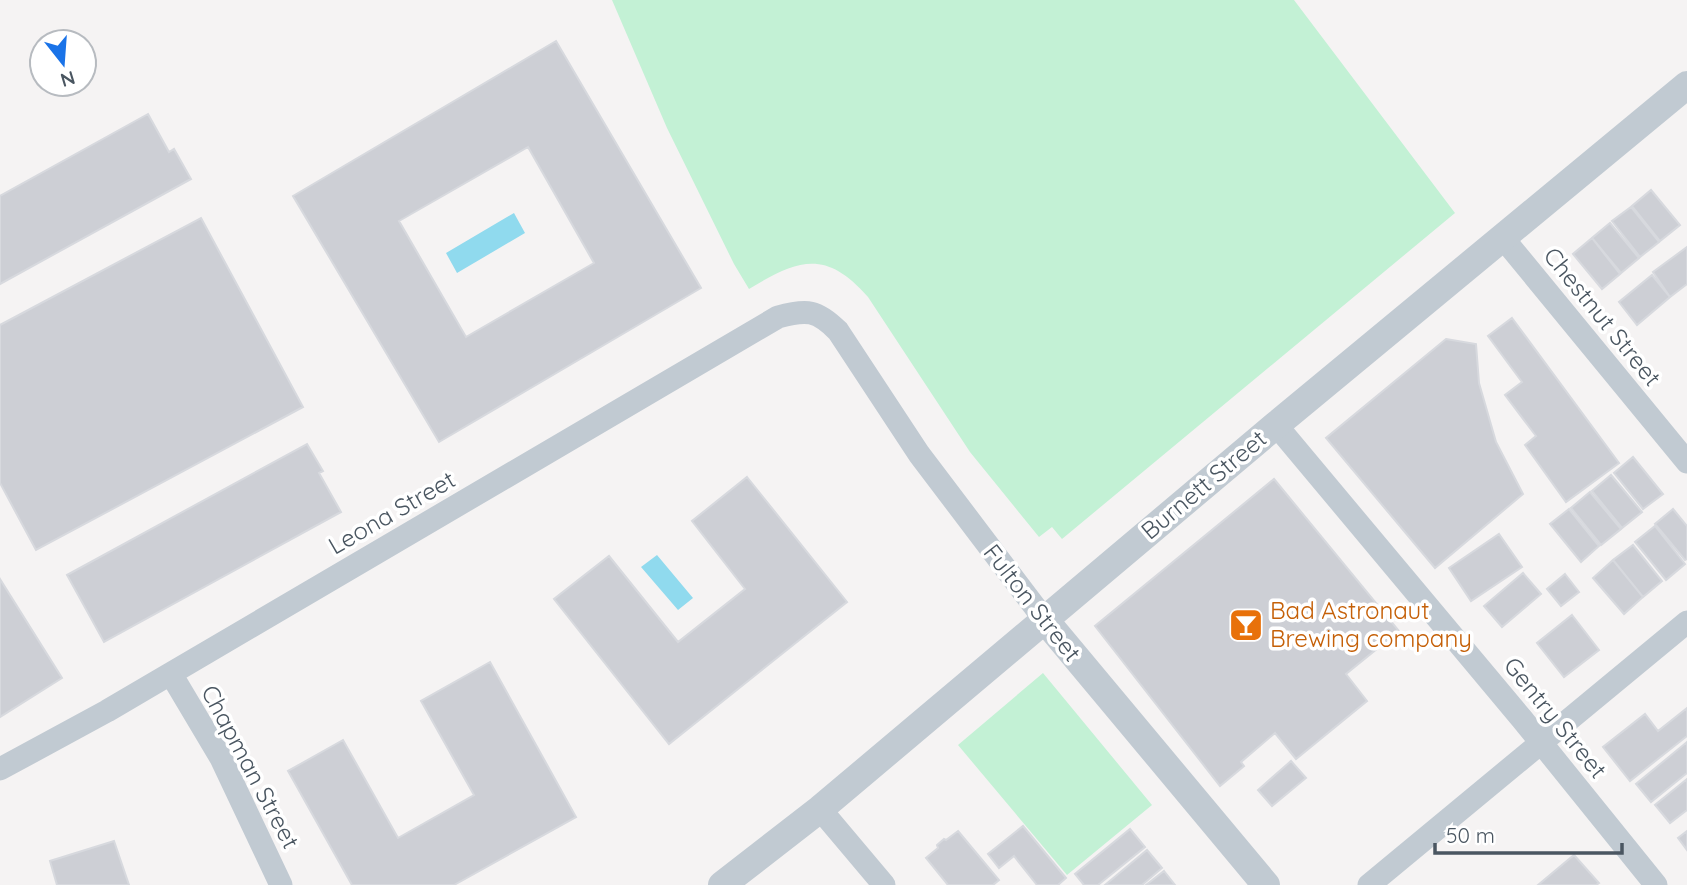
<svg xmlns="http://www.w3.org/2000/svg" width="1687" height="885" font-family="Quicksand,sans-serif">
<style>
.green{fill:#c3f1d5}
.water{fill:#90daee}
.building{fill:#cdcfd5;stroke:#d7d9de;stroke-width:2;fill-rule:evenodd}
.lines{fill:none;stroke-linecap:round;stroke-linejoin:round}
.minor{stroke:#c1cad2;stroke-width:23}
.tertiary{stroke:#c1cad2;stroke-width:28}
.labels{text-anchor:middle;stroke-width:7;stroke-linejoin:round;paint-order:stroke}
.street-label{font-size:24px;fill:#4a5661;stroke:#fff}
.food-label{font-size:24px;fill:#c56008;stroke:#fff;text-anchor:start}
</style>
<rect width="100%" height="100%" fill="#f5f3f3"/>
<path class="green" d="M 612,0 L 1294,0 L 1455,213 L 1062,539 L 1052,527 L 1039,537 L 970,452 L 868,297 C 826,249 798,259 749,289 L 734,264 L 667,128 Z
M 1043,673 L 1152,805 L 1067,875 L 958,745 Z"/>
<path class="water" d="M 514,213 L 525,233 L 457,273 L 446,253 Z
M 657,555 L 693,598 L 678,610 L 641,567 Z"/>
<path class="building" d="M 556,41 L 701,288 L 439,442 L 293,196 ZM 528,147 L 594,263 L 466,337 L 399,221 Z
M 148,114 L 169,152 L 174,149 L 191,179 L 0,284 L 0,196 Z
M 1651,190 L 1680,225 L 1660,241 L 1632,206 Z
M 1631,207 L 1659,242 L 1640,257 L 1612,221 Z
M 201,218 L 303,407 L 36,550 L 0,483 L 0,325 Z
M 1610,223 L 1639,258 L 1621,273 L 1592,238 Z
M 1592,238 L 1620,274 L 1602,289 L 1573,254 Z
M 1687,247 L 1687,284 L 1670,297 L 1653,272 Z
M 1652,275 L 1670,297 L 1637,325 L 1619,302 Z
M 1512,318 L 1619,463 L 1566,502 L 1525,445 L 1536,436 L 1505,395 L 1522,382 L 1488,336 Z
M 1446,339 L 1476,344 L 1479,383 L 1496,442 L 1523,494 L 1435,568 L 1326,438 Z
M 307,444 L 323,471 L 319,473 L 341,512 L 104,642 L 67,575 Z
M 1633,457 L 1663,494 L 1643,509 L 1614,473 Z
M 1611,475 L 1642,512 L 1622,528 L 1592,491 Z
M 747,477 L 847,602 L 669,744 L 554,599 L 609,556 L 678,642 L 745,589 L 692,521 Z
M 1274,479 L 1399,631 L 1346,674 L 1367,701 L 1296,759 L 1275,733 L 1241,762 L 1244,766 L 1220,786 L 1095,626 Z
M 1590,492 L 1621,529 L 1601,545 L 1571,508 Z
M 1569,509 L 1599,546 L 1581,562 L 1550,524 Z
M 1673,509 L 1687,526 L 1687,559 L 1685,560 L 1655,524 Z
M 1655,526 L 1685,564 L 1666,580 L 1635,542 Z
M 1499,534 L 1522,567 L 1471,601 L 1449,568 Z
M 1633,545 L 1662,581 L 1643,597 L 1613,560 Z
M 1613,560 L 1643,597 L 1624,614 L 1593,578 Z
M 1523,573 L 1541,594 L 1502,627 L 1484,606 Z
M 1565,574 L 1579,592 L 1561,606 L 1547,589 Z
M 0,579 L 62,678 L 0,717 Z
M 1572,615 L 1599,650 L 1564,677 L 1537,643 Z
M 490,662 L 576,817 L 454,885 L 352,885 L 288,771 L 343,740 L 398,838 L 474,795 L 421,701 Z
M 1687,708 L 1687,736 L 1630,781 L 1603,747 L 1645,714 L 1658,731 Z
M 1687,742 L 1687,773 L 1651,802 L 1636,784 Z
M 1291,761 L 1306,778 L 1272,806 L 1258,790 Z
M 1687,779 L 1687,810 L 1670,823 L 1655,805 Z
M 1023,826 L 1066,878 L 1058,885 L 1037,885 L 1014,856 L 999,868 L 988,854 Z
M 1130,829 L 1145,847 L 1098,885 L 1084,885 L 1075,874 Z
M 958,831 L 999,880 L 993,885 L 948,885 L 926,858 L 938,848 L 937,845 L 944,839 L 946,840 Z
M 1687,831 L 1687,850 L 1678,838 Z
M 114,841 L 129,885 L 57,885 L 50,861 Z
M 1147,850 L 1162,868 L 1142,885 L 1105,885 Z
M 1574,855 L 1599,883 L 1596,885 L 1538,885 Z
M 1164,871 L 1175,885 L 1146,885 Z"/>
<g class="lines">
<path class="minor" d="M 1503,238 L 1687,462
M 1276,425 L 1522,719 L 1656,885
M 171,674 L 221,758 L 281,885
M 0,769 L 107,711 L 778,317 C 807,309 817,310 838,331 L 919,454 L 1044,619
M 820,809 L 884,885
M 1369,885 L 1687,622"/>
<path class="tertiary" d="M 1044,619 L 1266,885
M 722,885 L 820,809 L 1276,425 L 1687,85"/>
</g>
<defs>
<g id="bar-square" transform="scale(1.75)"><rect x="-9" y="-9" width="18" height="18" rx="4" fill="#e8710a" stroke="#fff"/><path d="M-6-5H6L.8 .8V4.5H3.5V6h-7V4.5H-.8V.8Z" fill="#fff"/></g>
</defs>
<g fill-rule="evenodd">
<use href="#bar-square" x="1246" y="625"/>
</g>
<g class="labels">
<g class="street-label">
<text transform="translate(1602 317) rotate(51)" y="8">Chestnut Street</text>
<text transform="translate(1204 485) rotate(-40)" y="8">Burnett Street</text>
<text transform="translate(392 513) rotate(-30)" y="8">Leona Street</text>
<text transform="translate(1032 603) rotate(52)" y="8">Fulton Street</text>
<text transform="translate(1555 718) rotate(51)" y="8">Gentry Street</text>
<text transform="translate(250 767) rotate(62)" y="8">Chapman Street</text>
</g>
<g class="food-label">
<text x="1270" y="619">Bad Astronaut<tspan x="1270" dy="28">Brewing company</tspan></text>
</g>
</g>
<g transform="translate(63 63) rotate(163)"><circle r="33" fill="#ffffff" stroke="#b7bbc0" stroke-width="2"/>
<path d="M0-5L12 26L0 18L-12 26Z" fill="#1a73e8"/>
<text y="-10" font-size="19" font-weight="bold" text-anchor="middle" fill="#4a5661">N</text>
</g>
<path d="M1435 843v10h187v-10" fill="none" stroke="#4a5661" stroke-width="3.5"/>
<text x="1446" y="843" font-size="21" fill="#4a5661" stroke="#ffffff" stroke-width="5" paint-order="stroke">50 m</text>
</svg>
